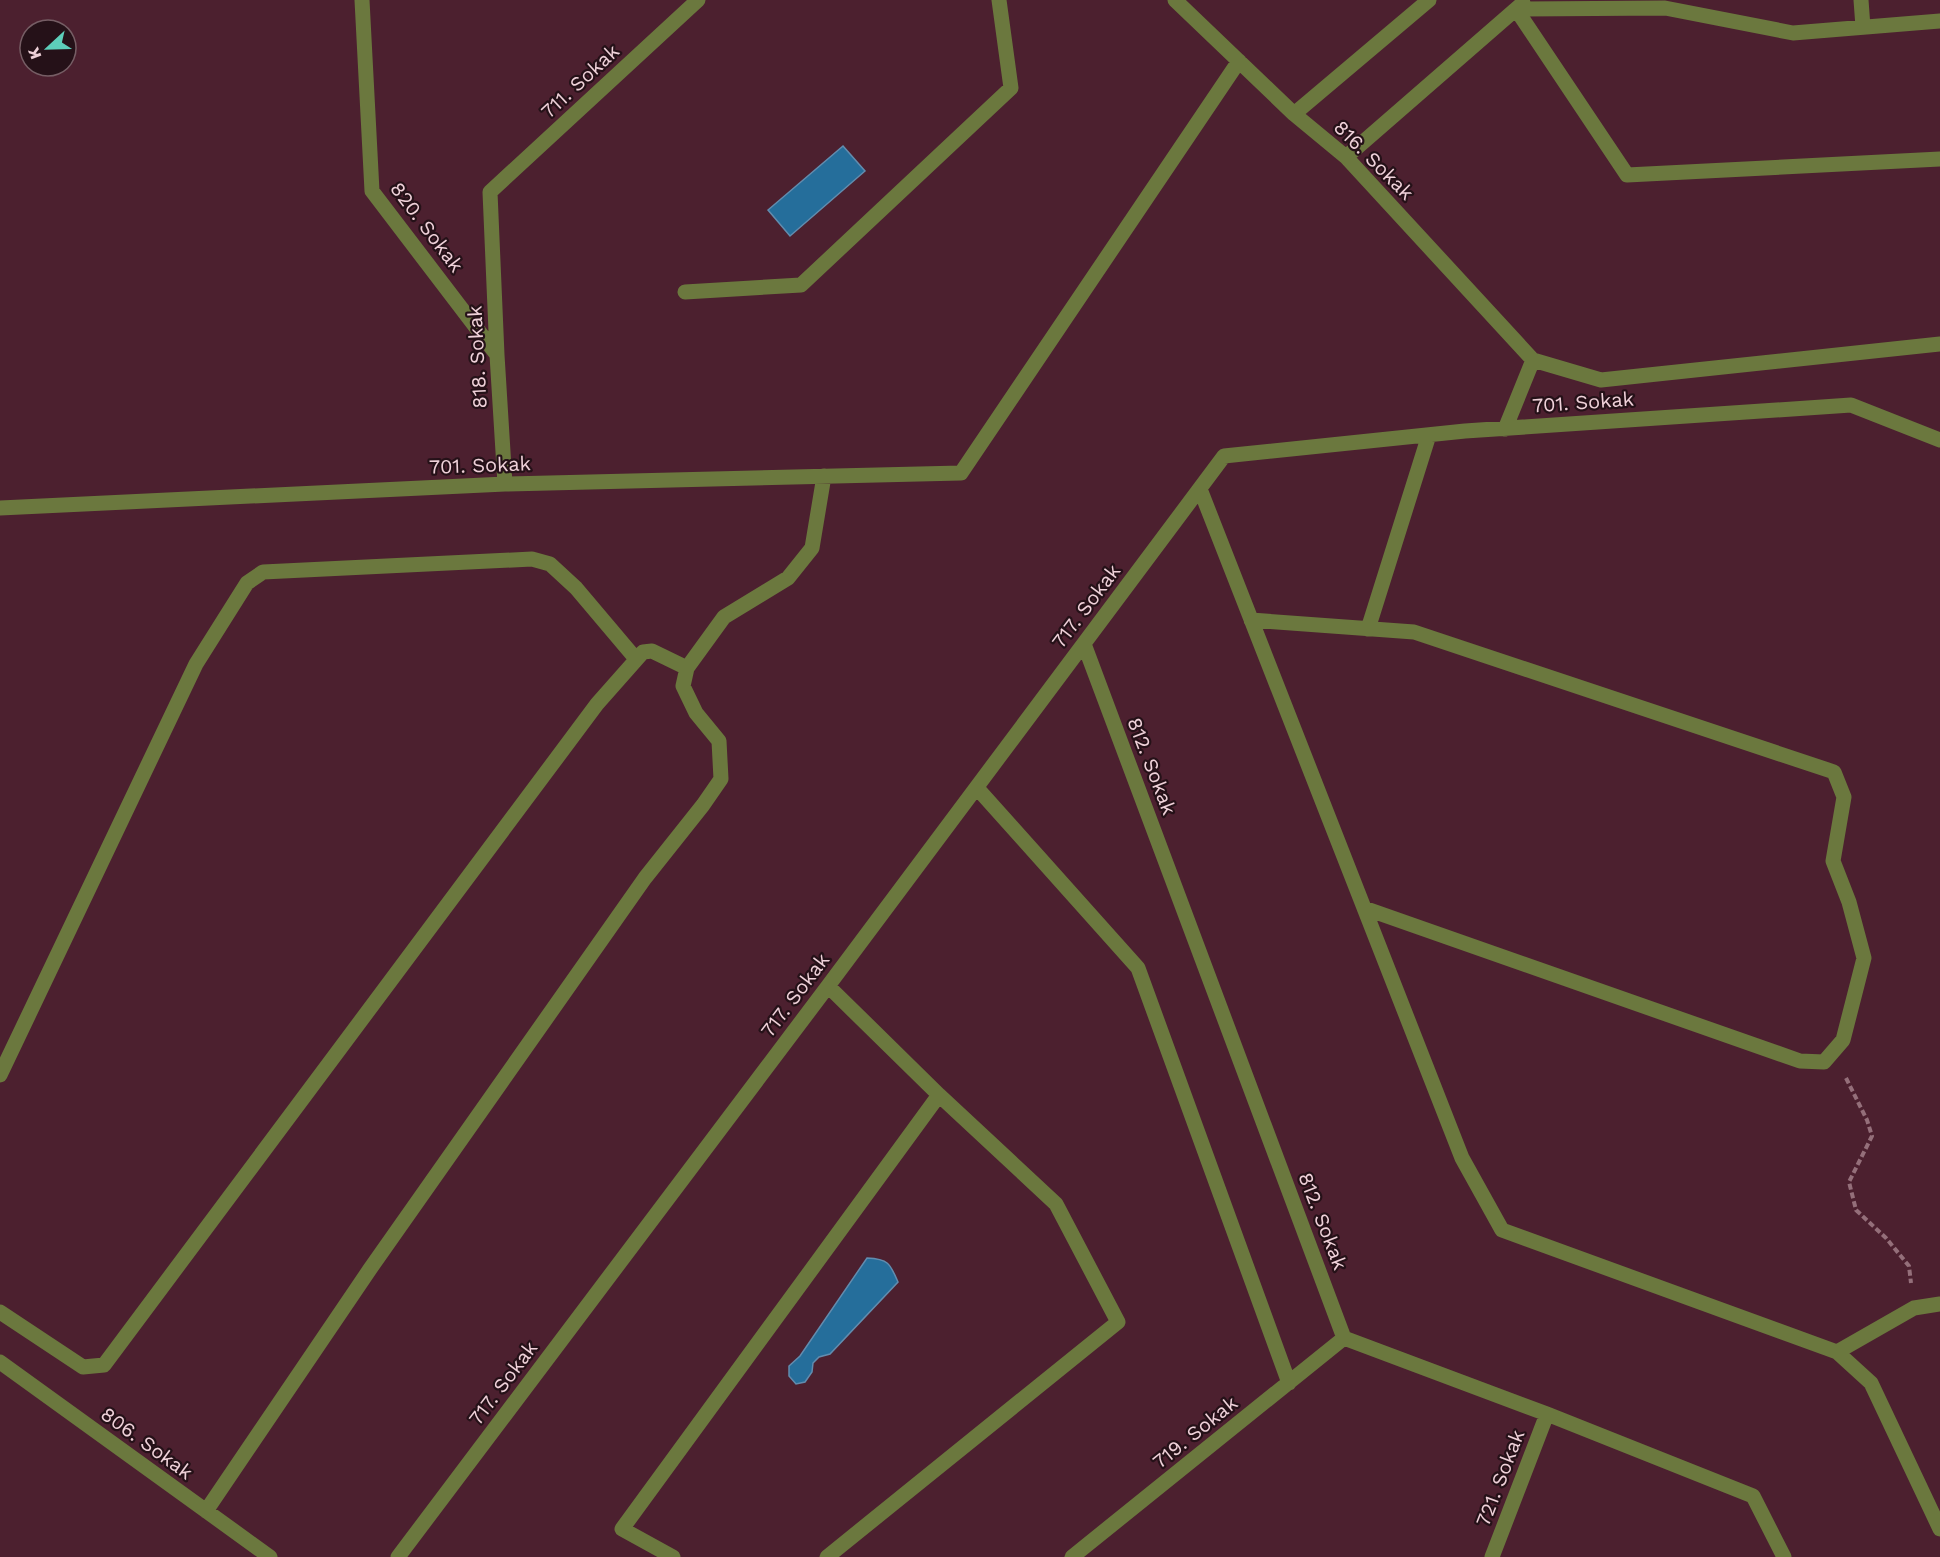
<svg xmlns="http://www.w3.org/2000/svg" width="1940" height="1557" font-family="'Work Sans',sans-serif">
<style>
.water{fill:#256e9b;stroke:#628cae;stroke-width:1.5}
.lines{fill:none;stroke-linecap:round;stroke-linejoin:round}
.path{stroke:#946f7a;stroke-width:4;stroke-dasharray:6 3;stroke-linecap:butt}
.minor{stroke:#6b783e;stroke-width:15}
.labels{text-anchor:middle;stroke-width:4.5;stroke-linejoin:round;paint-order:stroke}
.street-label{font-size:20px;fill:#efd1d9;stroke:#251118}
</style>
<rect width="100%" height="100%" fill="#4c202f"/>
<path class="water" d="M 843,146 L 865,171 L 790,236 L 768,210 Z
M 867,1258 C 888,1259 890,1263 898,1282 L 830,1354 L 819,1357 L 813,1363 L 812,1372 L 805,1382 L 796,1384 L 789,1376 L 789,1366 L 800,1356 Z"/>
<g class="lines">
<path class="path" d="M 1846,1078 L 1867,1120 L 1872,1136 L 1849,1182 L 1856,1210 L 1886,1238 L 1909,1266 L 1911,1283"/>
<path class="minor" d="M 362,0 L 372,191 L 497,355
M 1175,0 L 1294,114 L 1346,157 L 1533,360
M 1861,0 L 1863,27
M 1516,9 L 1627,175 L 1940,159
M 1516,9 L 1665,8 L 1793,33 L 1940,21
M 1294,114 L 1429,0
M 1346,157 L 1523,3
M 685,292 L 801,285 L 1011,88 L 999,0
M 1533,360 L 1601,380 L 1940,344
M 1505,429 L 1533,360
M 505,484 L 497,355 L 490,192 L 698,0
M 1200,489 L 1462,1158 L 1502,1230 L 1837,1352 L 1871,1383 L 1940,1529
M 0,508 L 505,484 L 961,473 L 1239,61
M 1251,620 L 1414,632 L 1834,772 L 1844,797 L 1833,861 L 1849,902 L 1864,958 L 1843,1040 L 1824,1062 L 1800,1061 L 1364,908
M 1368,629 L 1429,435
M 1084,644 L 1344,1338 L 1547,1414 L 1753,1496 L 1784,1557
M 977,788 L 1138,968 L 1289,1383
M 0,1075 L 196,664 L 247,583 L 263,572 L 532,559 L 550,564 L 576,588 L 636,659
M 0,1312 L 83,1367 L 104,1365 L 597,704 L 643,652 L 652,651 L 687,668
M 1837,1352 L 1914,1308 L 1940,1304
M 0,1362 L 270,1557
M 206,1511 L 370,1269 L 645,878 L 703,805 L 721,779 L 719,741 L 696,713 L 683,686 L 687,668 L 724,617 L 788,578 L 812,548 L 824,476
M 398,1557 L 828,986 L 1224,456 L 1465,431 L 1851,405 L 1940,440
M 673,1557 L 622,1529 L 939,1095
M 827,1557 L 1118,1322 L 1056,1204 L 939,1095 L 828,986
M 1072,1557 L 1344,1338
M 1492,1557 L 1547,1414"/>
</g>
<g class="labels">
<g class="street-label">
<text transform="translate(580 81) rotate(-43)" y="7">711. Sokak</text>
<text transform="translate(1374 160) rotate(45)" y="7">816. Sokak</text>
<text transform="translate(427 227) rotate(53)" y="7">820. Sokak</text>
<text transform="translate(477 357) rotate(-93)" y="7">818. Sokak</text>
<text transform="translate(1583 402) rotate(-4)" y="7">701. Sokak</text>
<text transform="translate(480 465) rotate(-2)" y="7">701. Sokak</text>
<text transform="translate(1086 606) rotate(-53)" y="7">717. Sokak</text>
<text transform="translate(1152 766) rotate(69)" y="7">812. Sokak</text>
<text transform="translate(795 995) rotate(-53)" y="7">717. Sokak</text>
<text transform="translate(1323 1221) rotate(69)" y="7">812. Sokak</text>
<text transform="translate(503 1383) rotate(-53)" y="7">717. Sokak</text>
<text transform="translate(1195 1432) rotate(-39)" y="7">719. Sokak</text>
<text transform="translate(147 1443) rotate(36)" y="7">806. Sokak</text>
<text transform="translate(1500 1478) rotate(-69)" y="7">721. Sokak</text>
</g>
</g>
<g transform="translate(48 48) rotate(248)"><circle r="28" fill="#251118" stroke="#765e65" stroke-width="1.5"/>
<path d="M0-4.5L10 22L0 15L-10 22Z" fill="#5dceba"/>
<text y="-9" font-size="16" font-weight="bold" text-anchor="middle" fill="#efd1d9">K</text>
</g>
</svg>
